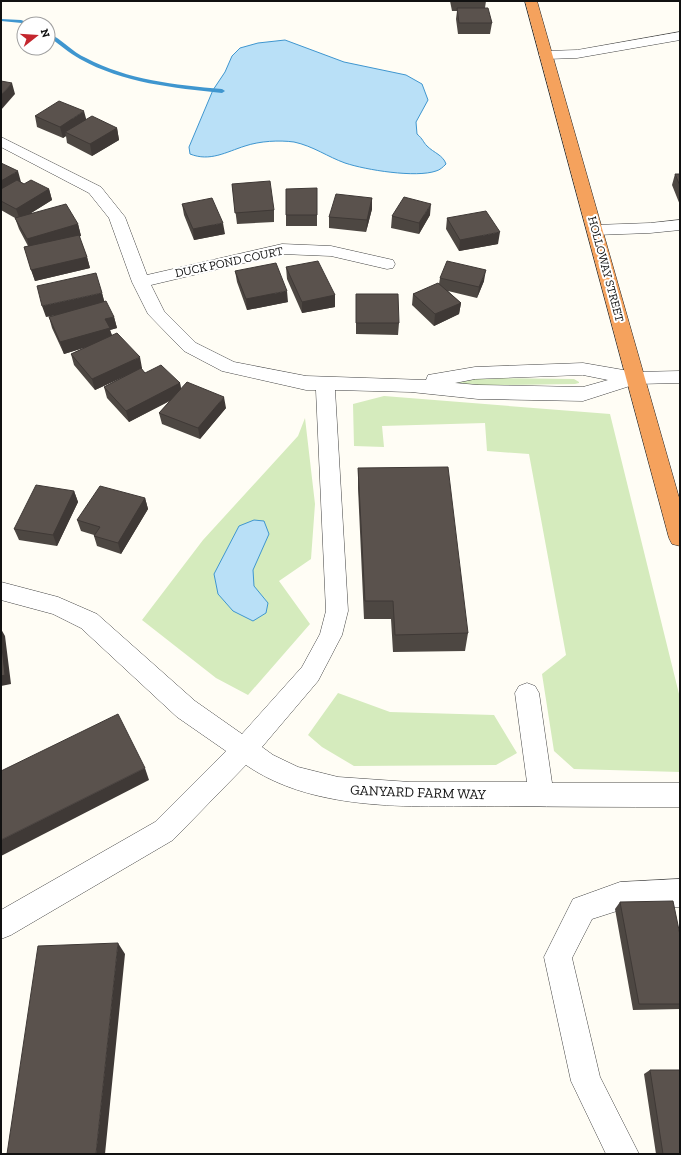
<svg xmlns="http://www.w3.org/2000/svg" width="681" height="1155" font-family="'Zilla Slab',serif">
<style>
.green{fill:#d5ebbd}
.water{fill:#b9e0f7;stroke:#3f96cf}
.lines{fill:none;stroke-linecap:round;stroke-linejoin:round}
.stream{fill:#3f96cf;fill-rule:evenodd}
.minor-casing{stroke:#444;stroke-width:1}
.highway-casing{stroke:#222;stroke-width:1}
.minor{fill:#fff;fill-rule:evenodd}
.highway{fill:#f5a25d;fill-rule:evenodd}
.wall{fill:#4d4742}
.shaded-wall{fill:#3f3936}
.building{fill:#5a524d;stroke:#3f3936}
.labels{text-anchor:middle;stroke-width:4;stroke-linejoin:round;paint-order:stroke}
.far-street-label{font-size:12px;fill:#111;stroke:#fff}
.street-label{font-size:14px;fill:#111;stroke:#fff}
</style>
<rect width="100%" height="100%" fill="#fffdf5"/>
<path class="green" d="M 473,378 L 574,379 L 579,382 L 579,383 L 575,384 L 430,386 Z
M 384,396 L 610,414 L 680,698 L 680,772 L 574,769 L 554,751 L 542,674 L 566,655 L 529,454 L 487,451 L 485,423 L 382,426 L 384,447 L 354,446 L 353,404 Z
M 305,418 L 315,504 L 311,559 L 279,581 L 310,624 L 248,695 L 216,678 L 142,620 L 203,540 L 298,436 Z
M 338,693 L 390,712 L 494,715 L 517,753 L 496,765 L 354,766 L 322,747 L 308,735 Z"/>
<path class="water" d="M 285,40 L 344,62 L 406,75 L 422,84 L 428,100 L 416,122 L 417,134 C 423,139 423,142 427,146 C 434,153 443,155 446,164 C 443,167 440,170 436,171 C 416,178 366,170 345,163 C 328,157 313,146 294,142 C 279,140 260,141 245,146 C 226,152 210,162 190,154 L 189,147 L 213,90 L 225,72 L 232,56 L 240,48 L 258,43 Z
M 254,520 L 264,521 L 269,534 L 253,570 L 254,586 L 268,603 L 266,613 L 253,621 L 233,611 L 218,594 L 214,574 L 239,526 Z"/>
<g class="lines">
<path class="stream" d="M 1,19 L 21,20 L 32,24 L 1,21 Z
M 48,33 C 62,39 72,52 86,58 C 128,80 175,85 222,89 L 225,91 L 222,93 C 174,88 123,83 80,59 C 69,53 59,44 48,36 Z"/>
<g class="minor-casing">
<path id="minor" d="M 680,32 L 680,40 L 577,58 L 546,59 L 541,58 L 539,55 L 541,52 L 546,51 L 577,50 Z
M 1,137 L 101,187 L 125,217 L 147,275 L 282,244 L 331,246 L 393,260 L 395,264 L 393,268 L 387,269 L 331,256 L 282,254 L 151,285 L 164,311 L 196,343 L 234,362 L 306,376 L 426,380 L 428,375 L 475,367 L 583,363 L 635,372 L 680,371 L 680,383 L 636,384 L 583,401 L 478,399 L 411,392 L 335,390 L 348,611 L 342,635 L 318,681 L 262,747 L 273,755 L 298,767 L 338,777 L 410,782 L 527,782 L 515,693 L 519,686 L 527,683 L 535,686 L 539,693 L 552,783 L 680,783 L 680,807 C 621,807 561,807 502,806 C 419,806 317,814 246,765 L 173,840 L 11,935 L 1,939 L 1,910 L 155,822 L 226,751 L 177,717 L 81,628 L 53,614 L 1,600 L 1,582 L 58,597 L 97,614 L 195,701 L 242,734 L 302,667 L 320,634 L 326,611 L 316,390 L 306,390 L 222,371 L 184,351 L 148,314 L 132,282 L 109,218 L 89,193 L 1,147 ZM 583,375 L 608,380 L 583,387 L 478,385 L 455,383 L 475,379 Z
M 680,220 L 680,230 L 650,233 L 595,235 L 589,233 L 587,230 L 589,227 L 595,225 L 650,223 Z
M 680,879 L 680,907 L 620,910 L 592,919 L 572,958 L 600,1077 L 639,1154 L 606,1154 L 571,1081 L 544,957 L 573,899 L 620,882 Z"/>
</g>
<g class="highway-casing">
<path id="highway" d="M 525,1 L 537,1 L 680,501 L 680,546 L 672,544 L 669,538 Z"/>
</g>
<use href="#minor" class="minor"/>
<use href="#highway" class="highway"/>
</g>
<path class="wall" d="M 450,1 L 486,1 L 485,8 L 492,23 L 490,34 L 458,34 L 456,19 L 457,11 L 452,11 Z
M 35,116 L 86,120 L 117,128 L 119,140 L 92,156 L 67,143 L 66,136 L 63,138 L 37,127 Z
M 1,163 L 21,182 L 24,184 L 49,189 L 52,200 L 31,213 L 78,224 L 81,236 L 79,236 L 87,257 L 90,268 L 35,281 L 24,247 L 28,246 L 19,229 L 15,218 L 1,210 Z
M 675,174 L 680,174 L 680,205 L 672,185 Z
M 232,184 L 274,210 L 274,222 L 237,224 Z
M 317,188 L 317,226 L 286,226 L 286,215 Z
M 372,198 L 372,209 L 366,232 L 329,228 L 329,217 Z
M 182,204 L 225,234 L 194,240 L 184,215 Z
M 430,215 L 419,234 L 391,228 L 392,216 Z
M 447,218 L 498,244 L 459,251 L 446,229 Z
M 286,267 L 335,295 L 335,307 L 302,313 L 287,279 Z
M 235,271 L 288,302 L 247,310 L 237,282 Z
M 440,278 L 484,281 L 477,298 L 448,291 L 461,303 L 459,314 L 434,326 L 412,305 L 413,294 L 439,284 Z
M 102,293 L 104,301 L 114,317 L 117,328 L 110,330 L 112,335 L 142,368 L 141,369 L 145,373 L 180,383 L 181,389 L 226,408 L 200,439 L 162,424 L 159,413 L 170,401 L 129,422 L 107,398 L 104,387 L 130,374 L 95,390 L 74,365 L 71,354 L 86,347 L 64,354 L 52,328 L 49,317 L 56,315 L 46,317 Z
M 356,294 L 399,323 L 398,335 L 356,334 Z
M 358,468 L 468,633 L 465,651 L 393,652 L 391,619 L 364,619 L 358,488 Z
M 74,491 L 78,502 L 57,546 L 19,540 L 14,529 Z
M 145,498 L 148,509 L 121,554 L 97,546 L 94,536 L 94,535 L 81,531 L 77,520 Z
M 620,902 L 680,935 L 680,1009 L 633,1010 L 615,909 Z
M 650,1070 L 680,1154 L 656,1154 L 644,1074 Z"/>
<path class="shaded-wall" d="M 12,83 L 15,94 L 1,110 L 1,95 Z
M 84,111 L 87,122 L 65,132 L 66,136 L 63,138 L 60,127 Z
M 117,128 L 119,140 L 92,156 L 90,144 Z
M 18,171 L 21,182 L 1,195 L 1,181 Z
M 49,189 L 52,200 L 20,220 L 16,209 Z
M 372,198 L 372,209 L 366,232 L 367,220 Z
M 431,204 L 430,215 L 419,234 L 419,223 Z
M 223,223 L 225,234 L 194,240 L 193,229 Z
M 78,224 L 81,236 L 30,250 L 27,239 Z
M 500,232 L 498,244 L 459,251 L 460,240 Z
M 87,257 L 90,268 L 35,281 L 31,270 Z
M 486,270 L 484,281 L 477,298 L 479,287 Z
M 287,291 L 288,302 L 247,310 L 246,299 Z
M 102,293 L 105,304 L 46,317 L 42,306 Z
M 335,295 L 335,307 L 302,313 L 302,302 Z
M 461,303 L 459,314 L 434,326 L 435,314 Z
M 114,317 L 117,328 L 110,330 L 113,339 L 64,354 L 60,342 L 105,319 Z
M 140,357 L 142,368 L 95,390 L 92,379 Z
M 180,383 L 182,394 L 129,422 L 126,411 Z
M 224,397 L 226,408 L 200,439 L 198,428 Z
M 74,491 L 78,502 L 57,546 L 53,535 Z
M 145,498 L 148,509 L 121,554 L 118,543 Z
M 1,629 L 5,636 L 11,684 L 1,686 Z
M 145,768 L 149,780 L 1,856 L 1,840 Z
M 118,943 L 125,954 L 105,1154 L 96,1154 Z"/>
<path class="building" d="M 457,8 L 488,8 L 492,23 L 459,23 Z
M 1,81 L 12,83 L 1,95 Z
M 59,101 L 84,111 L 60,127 L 35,116 Z
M 92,116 L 117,128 L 90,144 L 65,132 Z
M 1,163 L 18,171 L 1,181 Z
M 675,174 L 680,174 L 680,186 Z
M 17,180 L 24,184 L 31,180 L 49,189 L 16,209 L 1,201 L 1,189 Z
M 270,181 L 274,210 L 235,213 L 232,184 Z
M 317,188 L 317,215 L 286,215 L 286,189 Z
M 336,194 L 372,198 L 367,220 L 329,217 Z
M 404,197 L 431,204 L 419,223 L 392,216 Z
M 212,198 L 223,223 L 193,229 L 182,204 Z
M 66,204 L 78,224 L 27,239 L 15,218 Z
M 486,211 L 500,232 L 460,240 L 447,218 Z
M 79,235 L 87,257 L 31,270 L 24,247 Z
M 318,261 L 335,295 L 302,302 L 286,267 Z
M 447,261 L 486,270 L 479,287 L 440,278 Z
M 276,263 L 287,291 L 246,299 L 235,271 Z
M 96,273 L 102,293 L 42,306 L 37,286 Z
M 438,283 L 461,303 L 435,314 L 413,294 Z
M 356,294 L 398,294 L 399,323 L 356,323 Z
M 106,301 L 114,317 L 105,319 L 110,328 L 60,342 L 49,317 Z
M 117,333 L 140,357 L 92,379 L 71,354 Z
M 161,365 L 180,383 L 126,411 L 104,387 L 141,368 L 145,373 Z
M 187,382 L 224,397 L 198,428 L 159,413 Z
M 448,467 L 468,633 L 395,635 L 393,601 L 365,601 L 358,468 Z
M 36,485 L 74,491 L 53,535 L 14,529 Z
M 100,486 L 145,498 L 118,543 L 94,536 L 100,527 L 77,520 Z
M 1,638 L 5,675 L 1,676 Z
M 118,714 L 145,768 L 1,840 L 1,771 Z
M 673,901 L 680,935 L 680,1004 L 639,1004 L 620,902 Z
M 118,943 L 96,1154 L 7,1154 L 38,946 Z
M 650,1070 L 680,1070 L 680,1154 L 663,1154 Z"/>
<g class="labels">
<g class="far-street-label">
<text transform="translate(229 262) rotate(-12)" y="4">DUCK POND COURT</text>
<text transform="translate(606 269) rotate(75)" y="4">HOLLOWAY STREET</text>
</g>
<g class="street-label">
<text transform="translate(418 792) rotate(2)" y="5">GANYARD FARM WAY</text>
</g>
</g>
<rect width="681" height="1155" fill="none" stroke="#111111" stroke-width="4"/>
<g transform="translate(36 36) rotate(73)"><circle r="19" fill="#ffffff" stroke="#a0a0a0"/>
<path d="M0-3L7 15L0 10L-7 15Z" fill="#c4262e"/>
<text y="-6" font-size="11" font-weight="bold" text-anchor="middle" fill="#111111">N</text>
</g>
</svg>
